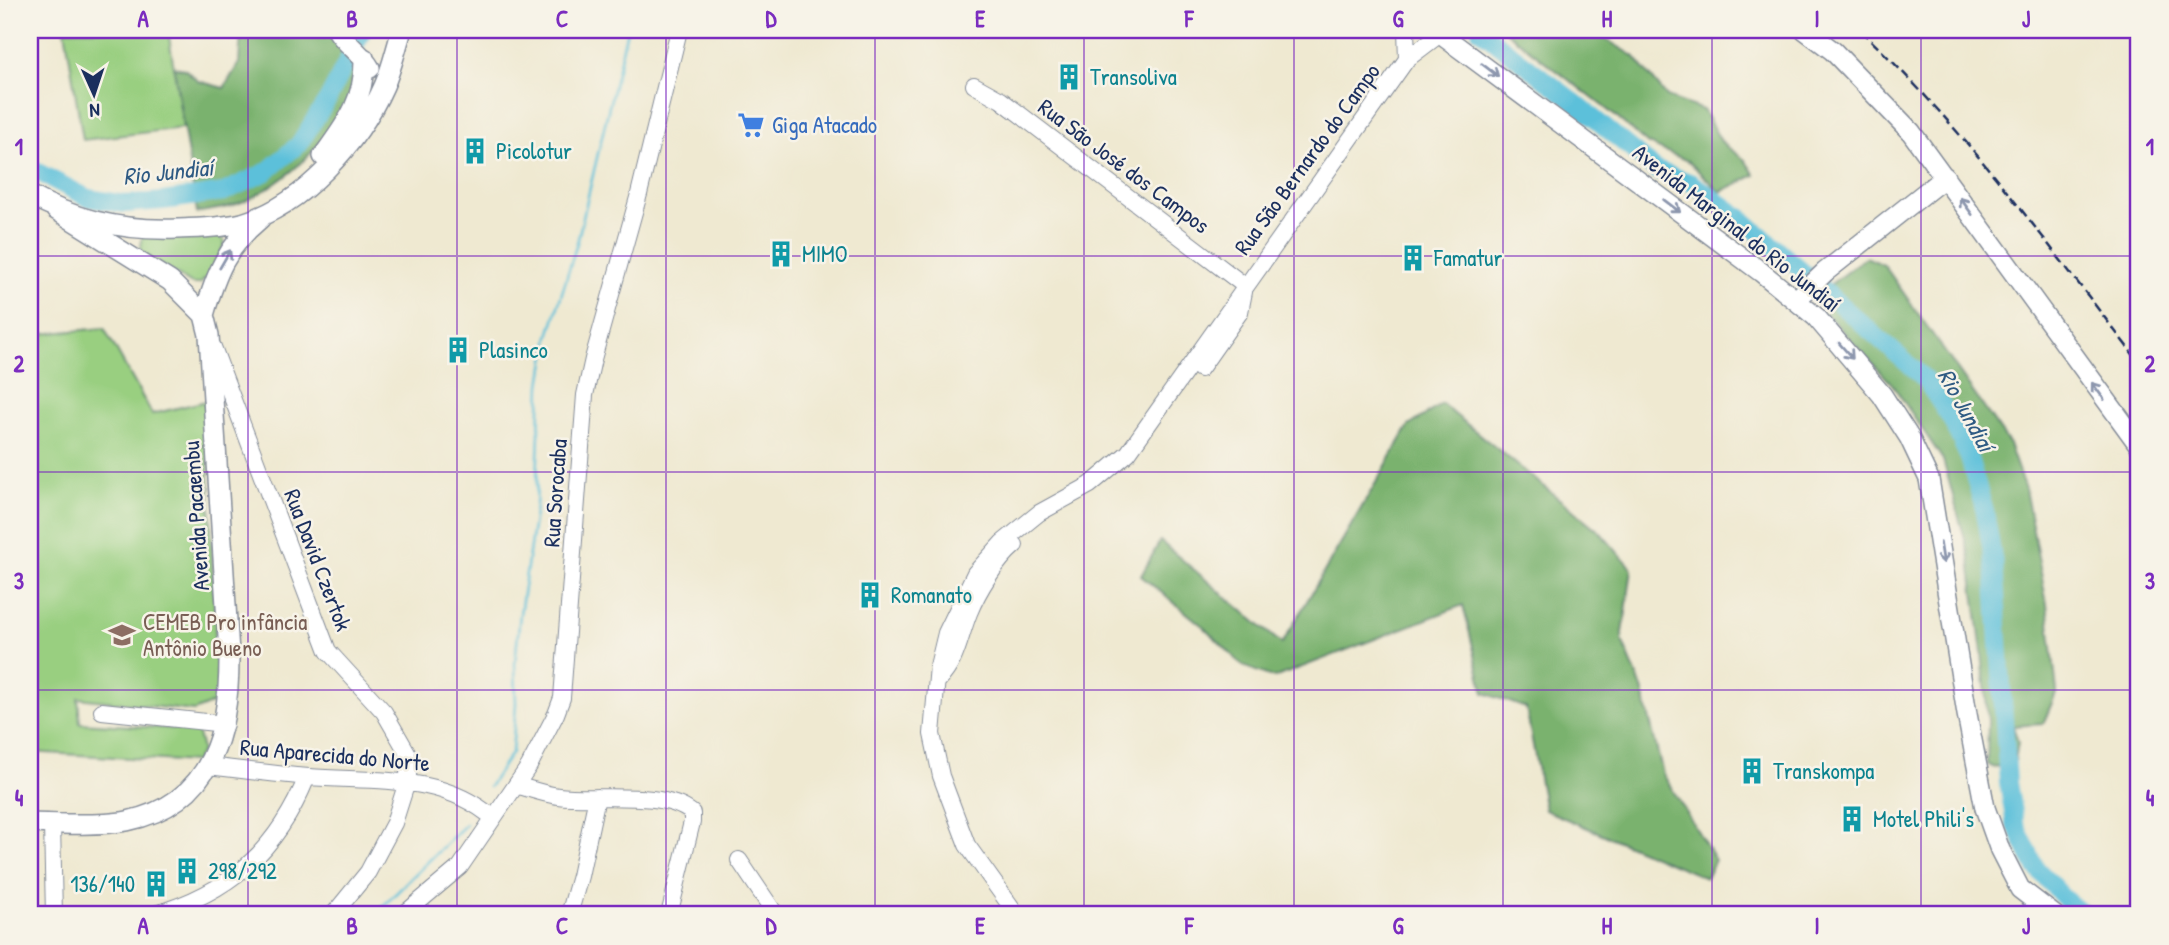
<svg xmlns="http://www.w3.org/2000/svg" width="2169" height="945" font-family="'Patrick Hand',sans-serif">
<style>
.green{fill:#99cf80;stroke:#5a7f6f;stroke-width:2}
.forest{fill:#7ab26e;stroke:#4a7066;stroke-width:2}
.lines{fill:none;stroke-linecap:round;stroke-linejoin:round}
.stream{stroke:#5cc0da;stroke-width:2.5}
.river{stroke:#5cc0da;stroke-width:18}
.minor-casing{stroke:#858c98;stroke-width:18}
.major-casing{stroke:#858c98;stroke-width:22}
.minor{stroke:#fff;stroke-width:16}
.major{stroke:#fff;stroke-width:19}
.rail{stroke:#1b2f5e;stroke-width:2.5;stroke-dasharray:10 5;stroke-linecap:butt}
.oneway{stroke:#8d97ae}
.grid{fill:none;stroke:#7b2cbf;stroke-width:2;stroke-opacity:0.55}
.labels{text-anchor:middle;stroke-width:5;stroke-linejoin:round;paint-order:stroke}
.culture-label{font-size:23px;fill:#0d838f;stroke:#f7f3e8;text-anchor:start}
.shop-label{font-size:23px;fill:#366cbe;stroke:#f7f3e8;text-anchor:start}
.street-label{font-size:23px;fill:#1b2f5e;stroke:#f7f3e8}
.education-label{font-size:23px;fill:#785e54;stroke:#f7f3e8;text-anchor:start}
.water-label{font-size:24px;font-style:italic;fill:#2e5a83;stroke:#f7f3e8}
.neatline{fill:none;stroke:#7b2cbf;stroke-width:2.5}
.grid-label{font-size:23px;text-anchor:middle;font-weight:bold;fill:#7b2cbf}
</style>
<rect width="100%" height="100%" fill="#f7f3e8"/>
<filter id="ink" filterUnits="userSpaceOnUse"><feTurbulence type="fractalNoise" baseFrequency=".0143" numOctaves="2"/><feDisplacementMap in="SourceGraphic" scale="14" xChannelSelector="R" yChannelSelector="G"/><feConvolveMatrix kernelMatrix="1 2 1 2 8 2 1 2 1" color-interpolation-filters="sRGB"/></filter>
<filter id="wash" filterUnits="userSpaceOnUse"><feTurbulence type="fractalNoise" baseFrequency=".00686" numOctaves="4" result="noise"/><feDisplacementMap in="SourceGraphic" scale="28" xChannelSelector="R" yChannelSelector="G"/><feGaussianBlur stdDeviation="1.57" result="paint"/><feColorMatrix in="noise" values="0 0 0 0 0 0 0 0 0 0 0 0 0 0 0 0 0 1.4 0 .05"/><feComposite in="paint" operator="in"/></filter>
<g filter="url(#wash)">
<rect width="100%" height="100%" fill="#efe9d1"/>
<path class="green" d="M 65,30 L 168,30 L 183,128 L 83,140 Z
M 220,233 L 225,243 L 208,276 L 200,284 L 192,284 L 140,252 L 143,235 Z
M 104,328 L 152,414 L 206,401 L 218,701 L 194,711 L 78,698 L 80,723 L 197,730 L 202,750 L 195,762 L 30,752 L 30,335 Z"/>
<path class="forest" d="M 241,30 L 322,30 L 331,36 L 357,69 C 349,126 288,186 234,205 C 223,209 209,210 197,213 L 174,67 L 185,69 L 198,81 L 224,88 L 239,63 Z
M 1504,30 L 1590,30 L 1634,56 L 1667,97 L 1703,110 L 1722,143 L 1745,160 L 1755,175 L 1720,192 L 1688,161 L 1648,144 L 1609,111 Z
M 1866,257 L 1884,265 L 2008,442 L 2025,489 L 2047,604 L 2057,691 L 2043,724 L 2013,726 L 2018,742 L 2015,761 L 1994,768 L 1987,764 L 1988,721 L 1982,653 L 1969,554 L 1943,460 L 1892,384 L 1819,306 L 1814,297 Z
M 1442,404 L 1600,532 L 1632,569 L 1622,640 L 1642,688 L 1663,774 L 1715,860 L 1706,878 L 1545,810 L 1526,708 L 1484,693 L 1463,605 L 1274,678 L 1243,666 L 1204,627 L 1141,576 L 1160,541 L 1282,644 L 1409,426 Z"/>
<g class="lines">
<path class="stream" d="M 489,787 L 512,752 L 516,704 L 515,663 L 520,614 L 536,506 L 541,385 L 549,336 L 577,243 L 627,30
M 374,915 L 466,824"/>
<path class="river" d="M 1480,30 L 1572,100 L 1656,170 L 1692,183 L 1739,216 L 1924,378 L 1951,419 L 1969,458 L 1985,512 L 1994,564 L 2008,783 L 2015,824 L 2036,868 L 2070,904 L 2085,915
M 30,168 L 88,198 L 125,204 L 163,201 L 224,192 L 266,172 L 299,144 L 328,99 L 363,30"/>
</g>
</g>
<g filter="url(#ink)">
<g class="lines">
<g class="minor-casing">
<path id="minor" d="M 1406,30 L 1407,59
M 974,85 L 1001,100 L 1245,286
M 213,347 L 328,651 L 384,712 L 407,752 L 409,768 L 407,782 L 394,823 L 368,872 L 333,915
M 1200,369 L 1240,312 L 1244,292
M 937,682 C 958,660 958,641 969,613 C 978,591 996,561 1015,545
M 102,711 L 225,724
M 207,766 C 241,770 275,774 309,777 C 373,782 441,773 493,818
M 516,785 C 530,789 544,794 558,796 C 596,801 663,789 692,813 L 692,822 L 669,915
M 52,824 L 54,915
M 739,860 L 776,915
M 152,915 C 229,893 277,851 307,777
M 403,915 L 460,867 L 529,766 L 556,714 L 562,698 L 585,395 L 593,359 L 639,194 L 679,30
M 569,915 L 580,876 L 597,797
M 1017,915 L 967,845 L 941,776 L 932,734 L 938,666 L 946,633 L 975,573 L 1002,543 L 1039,513 L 1090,485 L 1128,453 L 1407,59 L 1440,34"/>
</g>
<g class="major-casing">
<path id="major" d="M 337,30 C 346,45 362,53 370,68
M 1435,30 L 1761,272 L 1816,317 L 1882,395 L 1909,437 L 1929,479 L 1967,714 L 1985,808 L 2000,850 L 2020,889 L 2054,915
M 1805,30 L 1833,51 L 1911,132 L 2139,445
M 323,156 C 347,123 365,100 364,58
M 30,195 C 76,221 126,231 178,229 C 199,228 221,228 242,223 C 303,206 359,142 384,86 C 392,68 396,48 402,30
M 1796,300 L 1825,272 L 1945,177
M 204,315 C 216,274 226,247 260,219
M 30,823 C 58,824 100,826 127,821 C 214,803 230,729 229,653 L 209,335 L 204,315 L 170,281 L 56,210"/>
</g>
<use href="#minor" class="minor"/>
<use href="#major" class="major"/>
<path class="rail" d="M 1860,30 C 1966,129 2050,248 2139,362"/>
</g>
<defs><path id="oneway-shaft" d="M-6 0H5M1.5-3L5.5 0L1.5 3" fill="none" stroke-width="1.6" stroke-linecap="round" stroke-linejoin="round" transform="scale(1.75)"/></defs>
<g class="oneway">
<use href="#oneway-shaft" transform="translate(1490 70) rotate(37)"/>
<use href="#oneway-shaft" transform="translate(1672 206) rotate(37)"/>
<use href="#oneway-shaft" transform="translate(1966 206) rotate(-126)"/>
<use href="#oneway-shaft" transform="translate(225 259) rotate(-60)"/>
<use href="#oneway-shaft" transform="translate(1846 351) rotate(49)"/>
<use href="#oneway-shaft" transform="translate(2098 391) rotate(-126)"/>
<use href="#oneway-shaft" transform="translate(1942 553) rotate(81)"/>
</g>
</g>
<path class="grid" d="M 248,30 L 248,915M 457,30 L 457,915M 666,30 L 666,915M 875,30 L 875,915M 1084,30 L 1084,915M 1294,30 L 1294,915M 1503,30 L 1503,915M 1712,30 L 1712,915M 1921,30 L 1921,915M 30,256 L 2139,256M 30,472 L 2139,472M 30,690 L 2139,690"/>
<defs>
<g id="building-bare" transform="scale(2.1)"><path d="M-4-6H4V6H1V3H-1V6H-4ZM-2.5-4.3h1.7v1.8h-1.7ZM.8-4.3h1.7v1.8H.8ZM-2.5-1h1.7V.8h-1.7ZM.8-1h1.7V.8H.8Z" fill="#0f9aa8" stroke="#f7f3e8" stroke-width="2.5" paint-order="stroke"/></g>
<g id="supermarket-bare" transform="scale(2.1)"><path d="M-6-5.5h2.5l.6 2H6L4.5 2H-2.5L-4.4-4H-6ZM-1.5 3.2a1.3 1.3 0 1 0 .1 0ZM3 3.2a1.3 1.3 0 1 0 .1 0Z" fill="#3f7fe0" stroke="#f7f3e8" stroke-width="2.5" paint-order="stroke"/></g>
<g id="school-bare" transform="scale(2.1)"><path d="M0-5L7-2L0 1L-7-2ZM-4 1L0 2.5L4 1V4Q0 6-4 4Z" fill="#8d6e63" stroke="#f7f3e8" stroke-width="2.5" paint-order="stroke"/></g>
</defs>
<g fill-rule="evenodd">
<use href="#building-bare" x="1069" y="77"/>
<use href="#supermarket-bare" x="751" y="125"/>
<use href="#building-bare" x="475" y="151"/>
<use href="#building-bare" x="781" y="254"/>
<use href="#building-bare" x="1413" y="258"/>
<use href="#building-bare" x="458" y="350"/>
<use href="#building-bare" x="870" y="595"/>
<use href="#school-bare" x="122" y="635"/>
<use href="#building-bare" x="1752" y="771"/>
<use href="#building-bare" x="1852" y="819"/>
<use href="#building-bare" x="187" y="871"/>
<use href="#building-bare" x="156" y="884"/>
</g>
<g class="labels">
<g class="culture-label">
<text x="1090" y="85">Transoliva</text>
<text x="496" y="159">Picolotur</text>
<text x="802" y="262">MIMO</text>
<text x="1434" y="266">Famatur</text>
<text x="479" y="358">Plasinco</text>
<text x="891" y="603">Romanato</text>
<text x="1773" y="779">Transkompa</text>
<text x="1873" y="827">Motel Phili's</text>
<text x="208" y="879">298/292</text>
<text x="135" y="892" text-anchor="end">136/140</text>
</g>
<g class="shop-label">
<text x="772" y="133">Giga Atacado</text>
</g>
<g class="street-label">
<text transform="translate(1307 159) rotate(-54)" y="8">Rua São Bernardo do Campo</text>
<text transform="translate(1124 166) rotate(37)" y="8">Rua São José dos Campos</text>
<text transform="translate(1737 228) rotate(38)" y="8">Avenida Marginal do Rio Jundiaí</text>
<text transform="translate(555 493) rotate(-86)" y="8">Rua Sorocaba</text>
<text transform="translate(196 516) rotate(-94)" y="8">Avenida Pacaembu</text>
<text transform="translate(318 560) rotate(69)" y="8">Rua David Czertok</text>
<text transform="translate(335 755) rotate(5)" y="8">Rua Aparecida do Norte</text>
</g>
<g class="education-label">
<text x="143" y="630">CEMEB Pro infância<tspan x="143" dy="26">Antônio Bueno</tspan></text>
</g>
<g class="water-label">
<text transform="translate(168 172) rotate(-6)" y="8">Rio Jundiaí</text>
<text transform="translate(1966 410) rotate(61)" y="8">Rio Jundiaí</text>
</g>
</g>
<rect width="2169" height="945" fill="none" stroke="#f7f3e8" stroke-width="77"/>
<g transform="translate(94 94) rotate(177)" stroke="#f7f3e8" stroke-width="5" paint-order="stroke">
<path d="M0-5L12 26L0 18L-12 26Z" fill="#1b2f5e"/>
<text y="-10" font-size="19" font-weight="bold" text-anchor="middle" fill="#1b2f5e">N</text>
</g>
<rect x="38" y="38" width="2092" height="868" class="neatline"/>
<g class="grid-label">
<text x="143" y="27">A</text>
<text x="352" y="27">B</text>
<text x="562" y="27">C</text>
<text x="771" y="27">D</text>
<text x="980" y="27">E</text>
<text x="1189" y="27">F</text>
<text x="1398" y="27">G</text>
<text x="1607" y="27">H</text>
<text x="1817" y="27">I</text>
<text x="2026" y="27">J</text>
<text x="19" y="155">1</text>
<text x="2150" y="155">1</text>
<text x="19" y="372">2</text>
<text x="2150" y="372">2</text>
<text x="19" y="589">3</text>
<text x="2150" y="589">3</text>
<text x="19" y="806">4</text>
<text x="2150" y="806">4</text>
<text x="143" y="934">A</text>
<text x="352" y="934">B</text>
<text x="562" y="934">C</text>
<text x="771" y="934">D</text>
<text x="980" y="934">E</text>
<text x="1189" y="934">F</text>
<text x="1398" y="934">G</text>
<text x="1607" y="934">H</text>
<text x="1817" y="934">I</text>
<text x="2026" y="934">J</text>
</g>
</svg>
